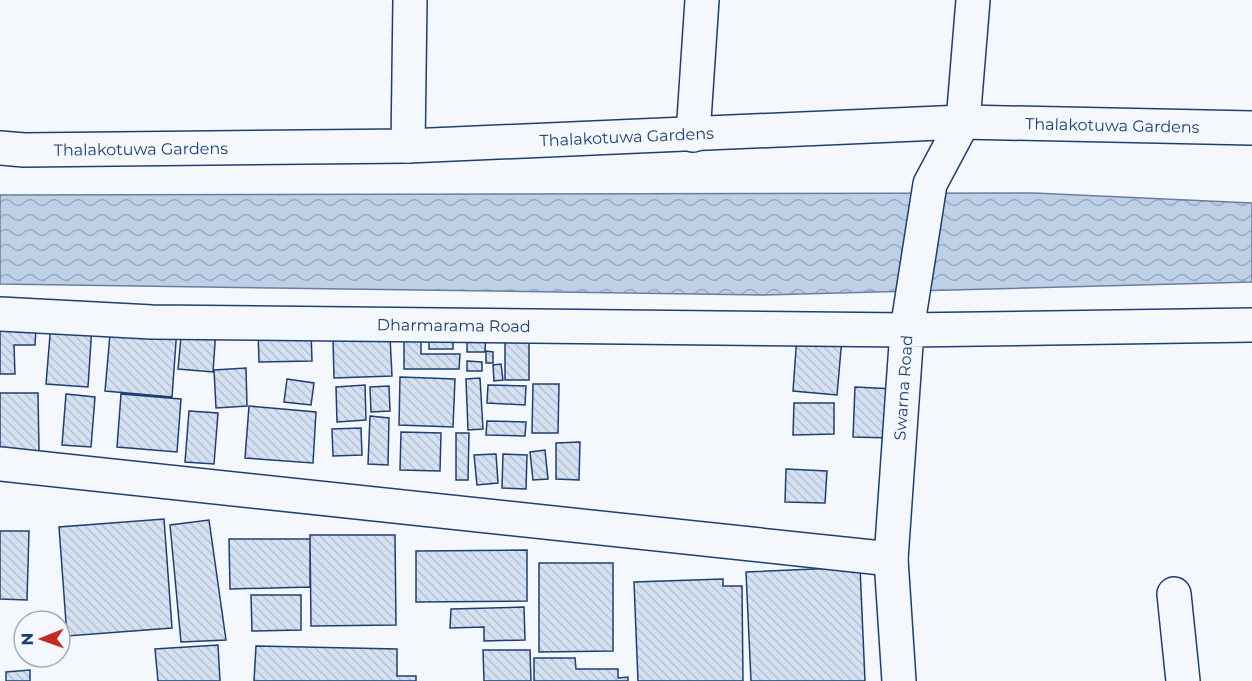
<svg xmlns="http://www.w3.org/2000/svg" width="1252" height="681" font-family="Montserrat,sans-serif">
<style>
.water{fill:url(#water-waves);stroke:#687fa3;stroke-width:1.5}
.building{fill:url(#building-back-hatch);stroke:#1d3f73;stroke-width:1.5}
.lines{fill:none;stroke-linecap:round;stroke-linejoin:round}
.minor-casing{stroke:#1d3f73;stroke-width:36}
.minor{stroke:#f4f7fb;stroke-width:33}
.labels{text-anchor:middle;stroke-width:4.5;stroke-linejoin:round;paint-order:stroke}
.street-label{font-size:16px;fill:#1d3f73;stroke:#f4f7fb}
</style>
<defs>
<pattern id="water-waves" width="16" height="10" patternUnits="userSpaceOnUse" patternTransform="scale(1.5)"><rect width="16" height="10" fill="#bed0e5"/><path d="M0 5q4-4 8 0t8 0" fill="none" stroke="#9aaabe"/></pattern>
<pattern id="building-back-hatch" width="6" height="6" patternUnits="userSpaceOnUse" patternTransform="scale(1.5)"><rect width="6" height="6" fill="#d5e0f0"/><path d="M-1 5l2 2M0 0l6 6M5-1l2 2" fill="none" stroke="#b6c1d1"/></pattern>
</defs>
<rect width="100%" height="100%" fill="#f4f7fb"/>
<path class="water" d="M 1034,193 L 1252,203 L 1252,282 L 763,295 L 0,284 L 0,195 Z"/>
<path class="building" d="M 51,323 L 92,326 L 88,387 L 46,384 Z
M 111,323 L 177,328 L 172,397 L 105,391 Z
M 182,326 L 216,329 L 213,372 L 178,369 Z
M 0,327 L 36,327 L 35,345 L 14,345 L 15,374 L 0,374 Z
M 467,328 L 486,328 L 485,352 L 467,352 Z
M 258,330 L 311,330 L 312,361 L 259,362 Z
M 404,332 L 421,332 L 421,354 L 460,354 L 459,369 L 404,369 Z
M 429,333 L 453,333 L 453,349 L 429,349 Z
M 505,334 L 529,334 L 529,380 L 505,380 Z
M 797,335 L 842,338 L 837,395 L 793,391 Z
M 390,336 L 392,376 L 334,378 L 333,339 Z
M 486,351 L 493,352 L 493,363 L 486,363 Z
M 467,361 L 482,362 L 482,371 L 467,371 Z
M 501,364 L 503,380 L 494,381 L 493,365 Z
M 246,368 L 247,406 L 216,408 L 214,370 Z
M 400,377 L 455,379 L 453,427 L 399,425 Z
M 480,378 L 483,429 L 468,430 L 466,379 Z
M 287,379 L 314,383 L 311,405 L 284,402 Z
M 533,384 L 559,384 L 558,433 L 532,433 Z
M 365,385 L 366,420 L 337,422 L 336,387 Z
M 488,385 L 526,386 L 525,405 L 487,403 Z
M 389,386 L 390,411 L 371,412 L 370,387 Z
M 855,387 L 895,389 L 892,438 L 853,437 Z
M 0,393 L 38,393 L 39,452 L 0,452 Z
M 66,394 L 95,397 L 91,447 L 62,445 Z
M 121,394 L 181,399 L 177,452 L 117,447 Z
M 794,403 L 834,403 L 834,434 L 793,435 Z
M 249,406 L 316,412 L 313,463 L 245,458 Z
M 189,411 L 218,413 L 214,464 L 185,462 Z
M 370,416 L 389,418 L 388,465 L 368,464 Z
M 487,421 L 526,422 L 525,436 L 486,435 Z
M 361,428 L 362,455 L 333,456 L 332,429 Z
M 401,432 L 441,433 L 440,471 L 400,470 Z
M 456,433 L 469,433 L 468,480 L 456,480 Z
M 580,442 L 579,480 L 556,479 L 556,443 Z
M 545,450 L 548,479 L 533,480 L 530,452 Z
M 496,454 L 498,483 L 477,485 L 474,455 Z
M 503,454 L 527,455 L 526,489 L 502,488 Z
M 786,469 L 827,471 L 825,503 L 785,502 Z
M 164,519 L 172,628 L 67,636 L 59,527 Z
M 209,520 L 226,640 L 181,642 L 170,525 Z
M 0,531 L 29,531 L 27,600 L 0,599 Z
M 310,535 L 395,535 L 396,625 L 311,626 Z
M 229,539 L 310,539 L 310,587 L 230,589 Z
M 527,550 L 527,601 L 416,602 L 416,551 Z
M 539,563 L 613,563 L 613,651 L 539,652 Z
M 860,567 L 865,681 L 751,681 L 746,572 Z
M 723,579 L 723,586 L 742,586 L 743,681 L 638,681 L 634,582 Z
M 251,595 L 301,595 L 301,630 L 252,631 Z
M 524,607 L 525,640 L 484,641 L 484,627 L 450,628 L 451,609 Z
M 218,645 L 220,681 L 158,681 L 155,649 Z
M 256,646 L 397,649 L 397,676 L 416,676 L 416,681 L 254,681 Z
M 483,650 L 530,650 L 531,681 L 484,681 Z
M 534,658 L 575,658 L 576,669 L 618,669 L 618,678 L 628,677 L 628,681 L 534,681 Z
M 30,670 L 30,681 L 6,681 L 6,672 Z"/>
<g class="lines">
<g class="minor-casing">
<g id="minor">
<path d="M 693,135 L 702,0"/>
<path d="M 408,146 L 410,0"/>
<path id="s1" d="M 0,148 L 24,150 L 408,146 L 963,122 L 1252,128"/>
<path id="s2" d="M 0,314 L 152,322 L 907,330 L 930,184 L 963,122 L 973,0"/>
<path d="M 0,464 L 891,559"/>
<path d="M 1174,594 L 1183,681"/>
<path id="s3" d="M 899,681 L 891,559 L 907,330 L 1252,325"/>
</g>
</g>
<use href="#minor" class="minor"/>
</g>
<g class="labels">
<g class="street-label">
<text dy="6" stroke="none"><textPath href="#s1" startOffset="1113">Thalakotuwa Gardens</textPath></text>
<text dy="6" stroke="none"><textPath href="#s1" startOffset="627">Thalakotuwa Gardens</textPath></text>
<text dy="6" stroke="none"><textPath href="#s1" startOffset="141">Thalakotuwa Gardens</textPath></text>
<text dy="6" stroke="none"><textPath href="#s2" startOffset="454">Dharmarama Road</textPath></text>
<text dy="6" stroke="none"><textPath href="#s3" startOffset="294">Swarna Road</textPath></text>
</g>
</g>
<g transform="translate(42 639) rotate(269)"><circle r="28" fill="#f4f7fb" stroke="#9eadc5" stroke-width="1.5"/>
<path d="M0-4.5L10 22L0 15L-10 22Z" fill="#c62828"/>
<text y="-9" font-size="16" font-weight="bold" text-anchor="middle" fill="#1d3f73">N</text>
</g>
</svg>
